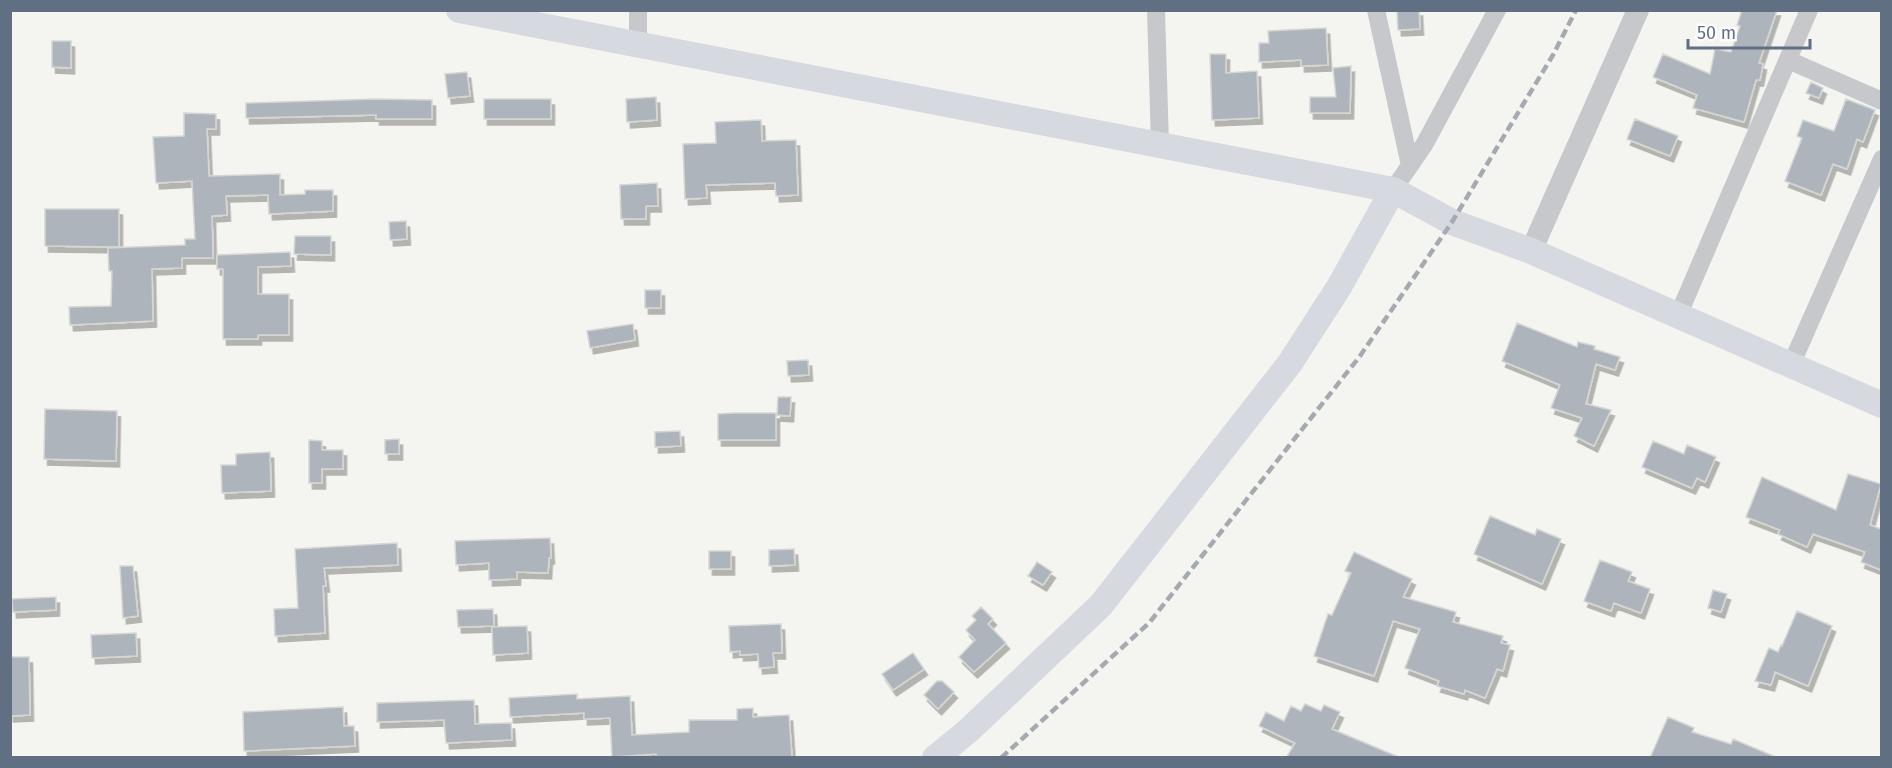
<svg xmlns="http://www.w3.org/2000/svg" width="1892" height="768" font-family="'Fira Sans',sans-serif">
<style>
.building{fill:#aeb4bb;stroke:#d5d6d3;stroke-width:1.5;filter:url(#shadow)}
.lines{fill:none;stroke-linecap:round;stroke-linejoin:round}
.minor{stroke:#c6c8cc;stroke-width:18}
.tertiary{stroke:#c6c8cc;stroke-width:22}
.secondary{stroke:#d6d9df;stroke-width:26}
.rail{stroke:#a5a9b0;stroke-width:4.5;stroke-dasharray:9 4.5;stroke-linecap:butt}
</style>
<defs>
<filter id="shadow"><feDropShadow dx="3.5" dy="6" stdDeviation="0" flood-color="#0004"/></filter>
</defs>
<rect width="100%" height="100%" fill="#f4f5f0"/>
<path class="building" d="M 1397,10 L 1419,10 L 1420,29 L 1398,30 Z
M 1742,10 L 1777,10 L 1759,63 L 1763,64 L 1760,80 L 1756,80 L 1744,122 L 1693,108 L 1697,95 L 1653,77 L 1663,54 L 1710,74 L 1715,49 L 1731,52 L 1740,26 L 1737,25 Z
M 1326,28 L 1328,65 L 1301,66 L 1301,60 L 1259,62 L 1259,43 L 1269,43 L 1268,31 Z
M 52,41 L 71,41 L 71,68 L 52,67 Z
M 1210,54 L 1226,54 L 1226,73 L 1257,71 L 1259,118 L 1212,120 Z
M 1351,66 L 1350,113 L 1310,113 L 1310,97 L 1336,97 L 1333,68 Z
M 467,72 L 470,96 L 448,98 L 445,74 Z
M 1811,82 L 1823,88 L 1819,98 L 1806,93 Z
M 656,97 L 657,120 L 627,122 L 626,99 Z
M 376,99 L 432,100 L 432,119 L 376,119 L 376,115 L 246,118 L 246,103 Z
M 484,99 L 551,99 L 551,119 L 484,119 Z
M 1846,99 L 1875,110 L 1863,142 L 1857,139 L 1847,169 L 1833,164 L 1821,195 L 1785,181 L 1802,138 L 1797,136 L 1803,120 L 1834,131 Z
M 184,113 L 216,114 L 216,129 L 207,129 L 209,176 L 280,174 L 280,195 L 305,194 L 305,190 L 333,190 L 333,211 L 269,214 L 268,195 L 226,196 L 227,215 L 212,216 L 213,258 L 182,258 L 182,268 L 152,269 L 153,321 L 70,325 L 69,307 L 111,306 L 112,271 L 109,271 L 108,248 L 185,245 L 185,239 L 195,239 L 192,181 L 156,183 L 153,137 L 184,136 Z
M 1635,119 L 1678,136 L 1670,156 L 1627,139 Z
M 761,120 L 762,141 L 796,140 L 798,195 L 776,196 L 775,183 L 706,185 L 707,198 L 685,199 L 683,144 L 716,143 L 715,122 Z
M 657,183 L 658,206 L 646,206 L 646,219 L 621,219 L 620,185 Z
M 45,209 L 119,209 L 119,247 L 45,246 Z
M 406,221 L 407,239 L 390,240 L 389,222 Z
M 295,236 L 331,236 L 331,255 L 294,254 Z
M 290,252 L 291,266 L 258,267 L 258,294 L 289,294 L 289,335 L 258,335 L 258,339 L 223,339 L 223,269 L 217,269 L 217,255 Z
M 645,290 L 661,290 L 661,308 L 645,308 Z
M 1517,323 L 1577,347 L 1578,342 L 1595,346 L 1594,349 L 1620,357 L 1615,370 L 1596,364 L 1586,404 L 1611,410 L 1594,446 L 1574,436 L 1582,418 L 1551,408 L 1560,385 L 1502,361 Z
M 633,324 L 635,340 L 590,348 L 587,331 Z
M 808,360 L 809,375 L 788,376 L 787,361 Z
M 778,397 L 791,397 L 790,416 L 777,415 Z
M 45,409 L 117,411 L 116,461 L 44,459 Z
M 734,413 L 776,413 L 776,440 L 718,440 L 718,414 Z
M 680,431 L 681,446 L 655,447 L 655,432 Z
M 399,439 L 399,454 L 385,454 L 385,440 Z
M 309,440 L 322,441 L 322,450 L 343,450 L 343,469 L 322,469 L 322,483 L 309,483 Z
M 1653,441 L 1684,454 L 1687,445 L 1716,457 L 1705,482 L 1697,478 L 1692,488 L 1642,467 Z
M 270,452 L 271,491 L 222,493 L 221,465 L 236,465 L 236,454 Z
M 1848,474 L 1881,484 L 1870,525 L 1881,529 L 1881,570 L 1861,562 L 1865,552 L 1813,534 L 1807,547 L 1778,534 L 1780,530 L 1746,517 L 1762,477 L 1836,510 Z
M 1490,516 L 1535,535 L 1537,529 L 1561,539 L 1542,584 L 1474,554 Z
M 550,538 L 551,558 L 549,558 L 548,573 L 517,572 L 517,579 L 489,580 L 489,563 L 456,565 L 455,541 Z
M 397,543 L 398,565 L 324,568 L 326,586 L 323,586 L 325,633 L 275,636 L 274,609 L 298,608 L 295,549 Z
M 794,549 L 795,565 L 769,566 L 769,550 Z
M 709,551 L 731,551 L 731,569 L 709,569 Z
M 1354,552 L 1412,579 L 1403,597 L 1456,612 L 1453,622 L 1503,636 L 1501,643 L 1510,645 L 1503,671 L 1497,669 L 1485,698 L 1465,690 L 1464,694 L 1437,686 L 1439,681 L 1405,668 L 1420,629 L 1393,621 L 1374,676 L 1314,656 L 1328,614 L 1332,615 L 1351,573 L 1345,571 Z
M 1600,560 L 1632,572 L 1628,581 L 1650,589 L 1641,613 L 1614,603 L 1611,611 L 1584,601 Z
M 1037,562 L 1052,572 L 1043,585 L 1028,576 Z
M 120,566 L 133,566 L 138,616 L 123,618 Z
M 1713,590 L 1727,594 L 1721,612 L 1708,608 Z
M 56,597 L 56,610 L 13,612 L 12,599 Z
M 981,607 L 993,619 L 988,624 L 1006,643 L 974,672 L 959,657 L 975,640 L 966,630 L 976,620 L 972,616 Z
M 493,609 L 494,626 L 458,627 L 457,610 Z
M 1797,611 L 1832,626 L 1808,686 L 1775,672 L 1771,685 L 1755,681 L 1769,648 L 1778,652 L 1781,645 L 1782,646 Z
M 781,624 L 782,653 L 773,653 L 774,667 L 759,668 L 758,654 L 740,655 L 740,651 L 730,652 L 729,626 Z
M 527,626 L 528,653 L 493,655 L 492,627 Z
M 136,633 L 137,656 L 92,658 L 91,635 Z
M 913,653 L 924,669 L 893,690 L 882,674 Z
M 10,657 L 29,657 L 30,715 L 10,716 Z
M 937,681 L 942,681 L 954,692 L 938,709 L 924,695 Z
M 577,694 L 577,699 L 630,696 L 632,735 L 689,732 L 689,720 L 737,720 L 737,709 L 753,708 L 753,717 L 789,715 L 792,758 L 656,758 L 656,754 L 612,757 L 610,718 L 584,719 L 584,713 L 510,717 L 509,698 Z
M 474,700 L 475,724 L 511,723 L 512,740 L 446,743 L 444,720 L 377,722 L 377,703 Z
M 1305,704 L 1321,711 L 1324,705 L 1340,712 L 1332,729 L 1401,758 L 1286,758 L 1295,743 L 1259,726 L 1266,712 L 1284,721 L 1291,706 L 1301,711 Z
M 343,707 L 344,726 L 354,726 L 355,746 L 244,751 L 243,712 Z
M 1668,717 L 1694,728 L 1692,732 L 1731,744 L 1733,739 L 1778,758 L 1650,758 Z"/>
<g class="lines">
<path class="minor" d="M 1156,10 L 1160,145
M 1376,10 L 1410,165
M 638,44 L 638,10
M 1788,60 L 1882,101
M 1393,190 L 1424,145 L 1497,10
M 1678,316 L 1809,10
M 1791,365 L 1882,159"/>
<path class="tertiary" d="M 1531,251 L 1638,10"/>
<path class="secondary" d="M 459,10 L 1393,190 L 1452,222 L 1531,251 L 1882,405
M 935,758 L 969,730 L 1101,605 L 1290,363 L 1339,287 L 1393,190"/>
<path class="rail" d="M 1001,758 L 1149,623 L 1360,356 L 1452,222 L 1553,55 L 1576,10"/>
</g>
<rect width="1892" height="768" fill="none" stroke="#616f83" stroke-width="24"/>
<path d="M1688 39v9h122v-9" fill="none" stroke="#616f83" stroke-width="3"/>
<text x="1697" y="39" font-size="18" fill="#616f83" stroke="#ffffff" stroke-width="4.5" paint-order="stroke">50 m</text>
</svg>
